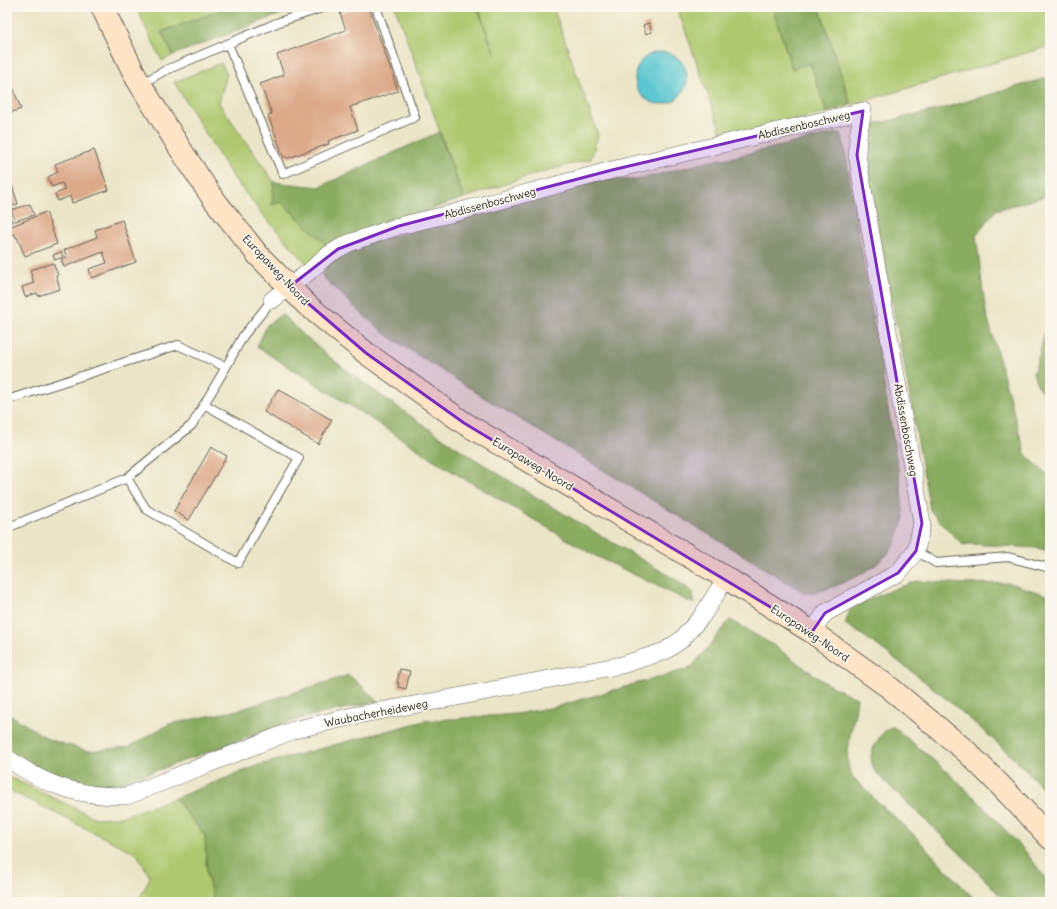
<svg xmlns="http://www.w3.org/2000/svg" width="1057" height="909" font-family="Delius,sans-serif">
<style>
.green{fill:#adc86e;stroke:#647245}
.forest{fill:#8aac61;stroke:#53643e}
.water{fill:#5bc7d1;stroke:#3c7276}
.building{fill:#dca989}
.lines{fill:none;stroke-linecap:round;stroke-linejoin:round}
.lane-casing{stroke:#646258;stroke-width:10}
.street-casing{stroke:#646258;stroke-width:18}
.secondary-casing{stroke:#646258;stroke-width:24}
.lane{stroke:#fff;stroke-width:8}
.street{stroke:#fff;stroke-width:17}
.secondary{stroke:#ffe4c6;stroke-width:22}
.marked{fill:#7b2cbf;fill-opacity:0.2;stroke:#7b2cbf;stroke-width:3;stroke-linejoin:round}
.labels{text-anchor:middle;stroke-width:3.5;stroke-linejoin:round;paint-order:stroke}
.street-label{font-size:11px;fill:#1c1c1c;stroke:#fbf7ec}
</style>
<rect width="100%" height="100%" fill="#fbf7ec"/>
<filter id="ink" filterUnits="userSpaceOnUse"><feTurbulence type="fractalNoise" baseFrequency=".025" numOctaves="2"/><feDisplacementMap in="SourceGraphic" scale="8" xChannelSelector="R" yChannelSelector="G"/><feConvolveMatrix kernelMatrix="1 2 1 2 8 2 1 2 1" color-interpolation-filters="sRGB"/></filter>
<filter id="wash" filterUnits="userSpaceOnUse"><feTurbulence type="fractalNoise" baseFrequency=".012" numOctaves="4" result="noise"/><feDisplacementMap in="SourceGraphic" scale="16" xChannelSelector="R" yChannelSelector="G"/><feGaussianBlur stdDeviation="0.9" result="paint"/><feColorMatrix in="noise" values="0 0 0 0 0 0 0 0 0 0 0 0 0 0 0 0 0 1.4 0 .05"/><feComposite in="paint" operator="in"/></filter>
<g filter="url(#wash)">
<rect width="100%" height="100%" fill="#ebe5c7"/>
<path class="green" d="M 136,7 L 229,7 L 162,32 L 173,55 L 162,61 Z
M 395,7 L 477,7 L 495,55 L 478,7 L 553,7 L 598,135 L 591,159 L 538,173 L 464,198 Z
M 677,7 L 772,7 L 792,69 L 810,63 L 827,113 L 723,138 Z
M 819,7 L 1050,7 L 1050,46 L 851,105 Z
M 221,63 L 227,74 L 219,103 L 274,182 L 272,205 L 281,202 L 308,227 L 329,247 L 308,265 L 263,215 L 232,176 L 174,82 Z
M 7,776 L 96,818 L 121,817 L 175,798 L 205,836 L 207,875 L 214,902 L 138,902 L 150,877 L 137,854 L 7,789 Z"/>
<path class="forest" d="M 229,7 L 299,7 L 173,55 L 161,32 Z
M 772,7 L 819,7 L 851,105 L 827,113 L 810,63 L 792,69 Z
M 1050,77 L 1050,195 L 996,210 L 976,235 L 985,308 L 1025,454 L 1050,477 L 1050,551 L 1037,548 L 970,544 L 963,545 L 944,526 L 930,510 L 902,353 L 864,156 C 866,142 866,135 875,124 L 937,110 Z
M 439,132 L 464,198 L 400,220 L 329,247 L 308,227 L 281,202 L 272,205 L 274,182 L 319,187 Z
M 836,133 L 840,133 L 844,144 L 899,474 L 904,518 L 894,546 L 885,557 L 881,559 L 877,564 L 858,576 L 835,586 L 815,593 L 805,593 L 493,403 L 408,349 L 387,335 L 361,313 L 322,276 L 328,263 L 353,247 L 604,179 L 636,180 L 711,161 L 734,157 Z
M 282,314 C 318,351 360,381 402,410 C 491,473 585,526 678,581 L 693,592 L 694,604 L 592,554 L 448,469 L 365,415 L 257,347 L 267,325 Z
M 1050,319 L 1050,406 L 1036,382 L 1033,373 C 1041,356 1042,337 1050,319 Z
M 917,581 L 968,584 L 1009,583 L 1050,596 L 1050,796 C 1012,754 968,716 924,681 C 898,661 873,641 845,624 L 850,610 C 871,597 894,589 917,581 Z
M 730,620 L 773,645 L 827,684 L 857,698 L 855,713 L 847,749 L 848,766 L 852,776 L 880,804 L 909,830 L 977,902 L 214,902 L 207,875 L 205,836 L 175,798 L 259,765 L 424,721 L 516,714 L 555,707 L 691,668 Z
M 349,675 L 378,701 L 299,719 L 111,787 L 91,788 L 69,782 L 46,773 L 23,758 L 7,767 L 7,713 L 50,740 L 88,751 L 129,747 L 169,724 L 239,710 Z
M 891,727 L 894,727 L 944,769 L 976,799 L 1025,851 L 1050,884 L 1050,902 L 1006,902 L 963,856 L 875,772 C 868,759 871,749 880,737 C 883,733 886,729 891,727 Z"/>
<path class="water" d="M635 78a26 26 0 1 1 52 0a26 26 0 1 1-52 0Z"/>
<g id="blocks">
<path class="building" d="M 359,7 L 369,7 L 398,91 L 350,107 L 358,130 L 328,141 L 329,144 L 288,158 L 283,156 L 268,115 L 272,114 L 260,84 L 284,75 L 277,55 L 346,30 L 340,13 Z
M 649,23 L 652,32 L 646,34 L 643,25 Z
M 13,88 L 21,109 L 7,114 L 7,90 Z
M 94,150 L 109,190 L 72,203 L 70,196 L 58,201 L 55,194 L 65,190 L 62,183 L 52,187 L 49,181 L 48,177 L 58,172 L 55,164 Z
M 12,185 L 18,204 L 7,208 L 7,187 Z
M 30,204 L 34,215 L 15,221 L 11,210 Z
M 8,211 L 12,222 L 7,224 L 7,212 Z
M 46,212 L 57,244 L 25,256 L 17,237 L 16,238 L 15,234 L 7,237 L 7,228 Z
M 122,220 L 136,262 L 92,278 L 89,269 L 107,263 L 103,252 L 64,267 L 61,260 L 67,257 L 64,250 L 97,237 L 95,230 Z
M 61,252 L 63,257 L 55,260 L 53,255 Z
M 53,263 L 58,275 L 56,275 L 60,289 L 38,296 L 37,293 L 25,297 L 22,287 L 34,283 L 30,270 Z
M 278,389 L 332,420 L 318,444 L 264,412 Z
M 211,447 L 227,456 L 189,520 L 174,511 Z
M 400,669 L 410,671 L 406,689 L 398,687 L 399,683 L 397,683 Z"/>
</g>
</g>
<g filter="url(#ink)">
<use href="#blocks" fill-opacity="0" stroke="#646258" stroke-width="1"/>
<g class="lines">
<g class="lane-casing">
<path id="lane" d="M 228,44 L 283,174 L 415,117 L 376,7
M 141,84 L 164,71 L 279,22 L 325,7
M 7,400 L 178,345 L 226,367 L 243,336 L 272,300
M 127,478 L 146,509 L 238,563 L 299,458 L 204,404
M 7,528 L 127,478 L 192,425 L 226,367
M 916,551 L 936,563 L 1008,557 L 1050,568"/>
</g>
<g class="street-casing">
<path id="street" d="M 272,300 L 310,271 L 325,257 L 338,249 L 349,243 L 399,226 L 454,213 L 612,170 L 863,111 L 858,136 L 857,155 L 922,523 L 916,551 L 898,573 L 825,613 L 812,632
M 7,758 C 46,786 79,797 127,796 L 294,730 L 357,715 L 441,700 L 622,665 L 665,651 L 681,640 L 702,616 L 726,578"/>
</g>
<g class="secondary-casing">
<path id="secondary" d="M 102,7 L 137,79 L 181,150 L 212,197 L 258,255 L 307,305 L 366,353 L 464,423 L 726,578 L 812,632 L 890,688 L 967,752 L 1001,786 L 1050,838"/>
</g>
<use href="#lane" class="lane"/>
<use href="#street" class="street"/>
<use href="#secondary" class="secondary"/>
</g>
</g>
<path class="marked" d="M 863,111 L 857,155 L 922,523 L 916,551 L 898,573 L 825,613 L 812,632 L 464,423 L 366,353 L 289,287 L 338,249 L 399,226 L 612,170 Z"/>
<g class="labels">
<g class="street-label">
<text transform="translate(804 125) rotate(-13)" y="4">Abdissenboschweg</text>
<text transform="translate(490 203) rotate(-15)" y="4">Abdissenboschweg</text>
<text transform="translate(276 270) rotate(47)" y="4">Europaweg-Noord</text>
<text transform="translate(906 430) rotate(80)" y="4">Abdissenboschweg</text>
<text transform="translate(533 464) rotate(31)" y="4">Europaweg-Noord</text>
<text transform="translate(810 633) rotate(34)" y="4">Europaweg-Noord</text>
<text transform="translate(376 713) rotate(-11)" y="4">Waubacherheideweg</text>
</g>
</g>
<rect width="1057" height="909" fill="none" stroke="#fbf7ec" stroke-width="24"/>
</svg>
